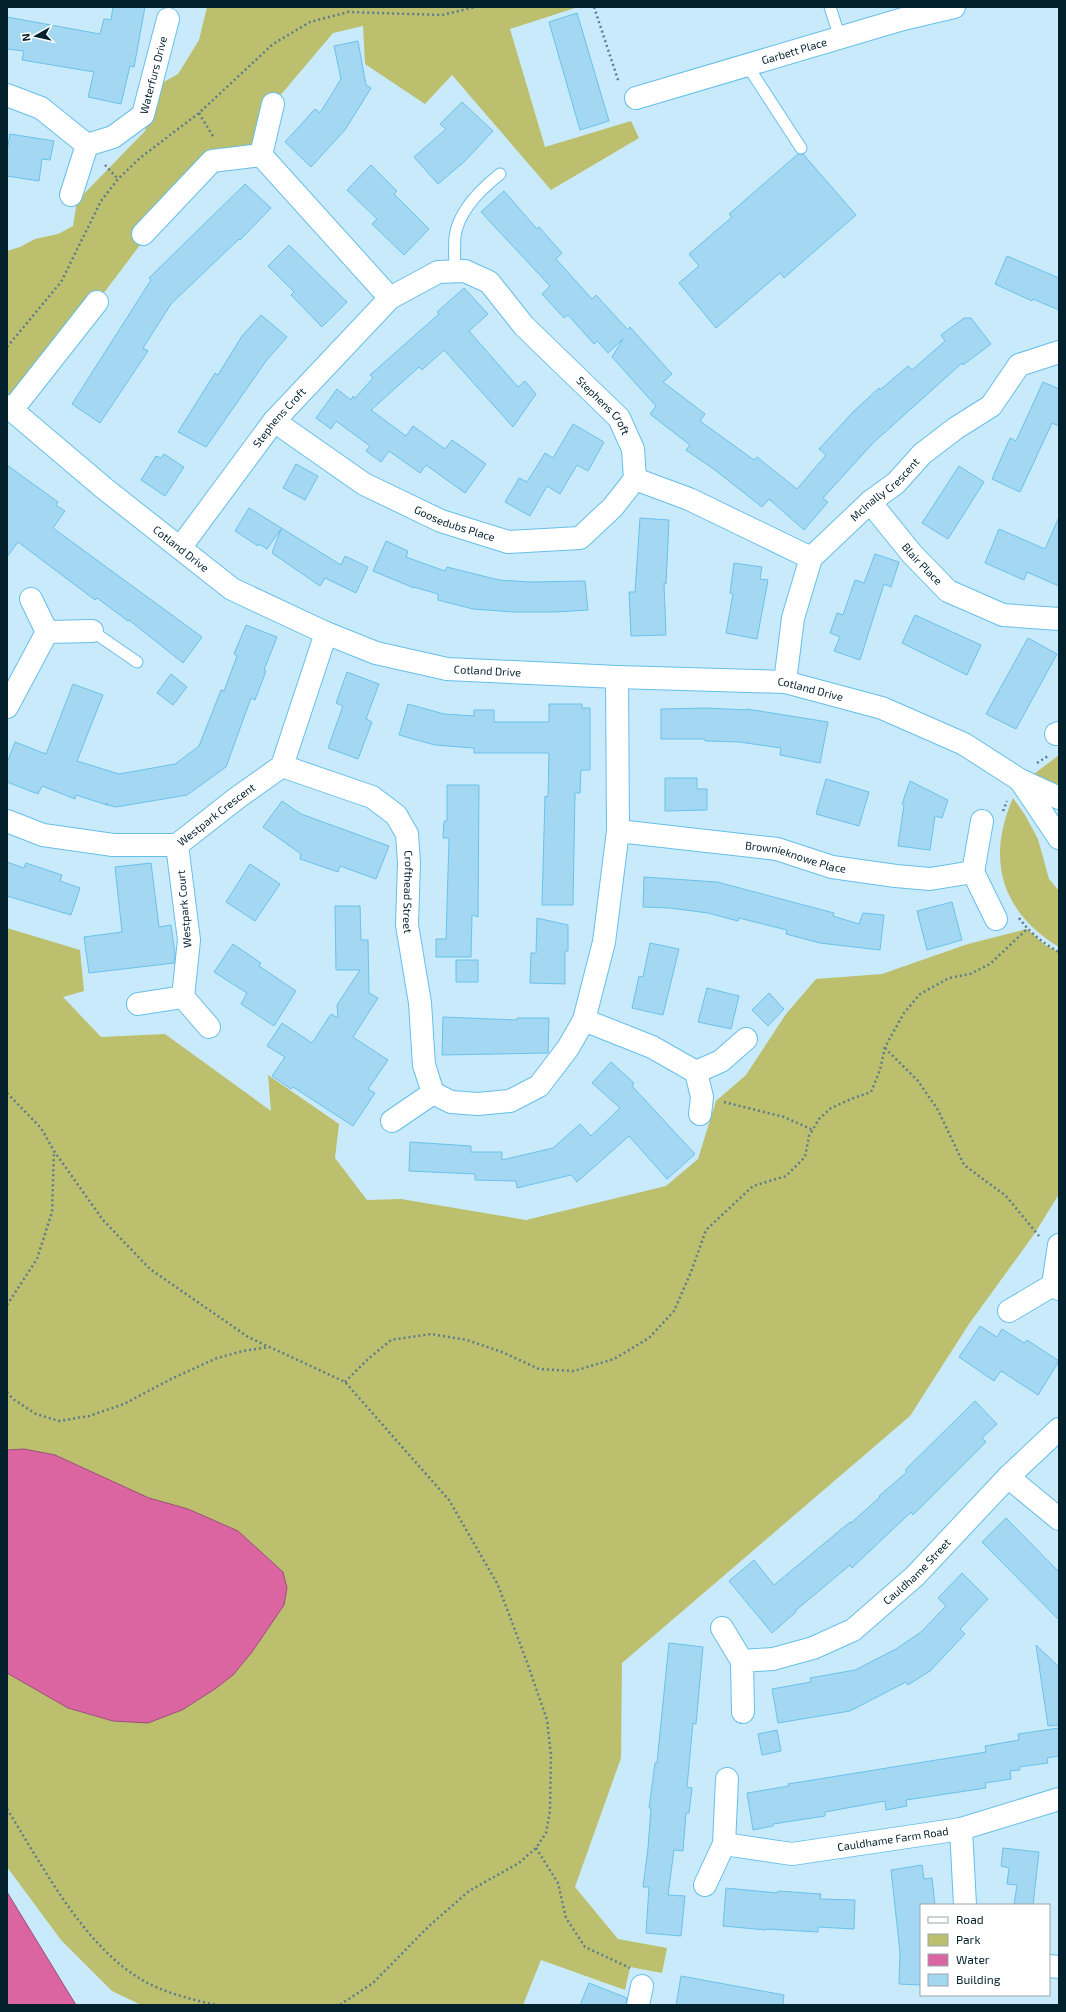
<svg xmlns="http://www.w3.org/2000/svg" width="1066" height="2012" font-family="'Exo 2',sans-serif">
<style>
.green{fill:#bcbf6d}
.water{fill:#da65a1;stroke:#9a507e}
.building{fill:#a4d7f1;stroke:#69c2ec}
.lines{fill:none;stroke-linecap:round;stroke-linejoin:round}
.service-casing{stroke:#66bfe9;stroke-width:13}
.minor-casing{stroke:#66bfe9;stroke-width:24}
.path{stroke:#5e7d8c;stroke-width:2.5;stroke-dasharray:2 3;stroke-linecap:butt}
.service{stroke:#fff;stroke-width:11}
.minor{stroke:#fff;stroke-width:22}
.labels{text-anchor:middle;stroke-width:3;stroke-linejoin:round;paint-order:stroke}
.street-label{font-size:11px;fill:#03202d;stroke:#fff}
</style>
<rect width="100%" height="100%" fill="#c9eafb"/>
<path class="green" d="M 207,7 L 578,7 L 510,29 L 545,147 L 631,121 L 639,138 L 551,190 L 452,75 L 425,104 L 365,64 L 363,26 L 333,33 L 273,104 L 261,155 L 212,161 L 140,245 L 97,302 L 7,416 L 7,251 L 20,247 L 35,239 L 58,234 L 73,226 L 77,201 L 145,131 L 162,83 L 178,74 L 199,40 Z
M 1059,755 L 1059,785 L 1034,774 Z
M 1013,798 L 1025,815 L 1038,839 L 1049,879 L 1059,891 L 1059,947 C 1001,912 986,859 1013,798 Z
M 7,928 L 80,950 L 84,991 L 63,997 L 101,1037 L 165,1034 L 271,1111 L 268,1075 L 339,1124 L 335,1158 L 367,1200 L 401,1199 L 526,1220 L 666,1186 L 698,1159 L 716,1101 L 746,1075 L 786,1014 L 816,979 L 882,974 L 968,944 L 1027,929 L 1045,945 L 1059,952 L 1059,1194 L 1035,1233 L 969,1324 L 910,1416 L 622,1663 L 621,1758 L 575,1887 L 618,1939 L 667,1948 L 662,1973 L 630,1967 L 625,1990 L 541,1960 L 523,2005 L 141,2005 L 112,1991 L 61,1940 L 7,1867 Z"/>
<path class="water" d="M 24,1449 L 55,1455 L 149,1498 L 188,1509 L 238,1531 L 283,1572 L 287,1588 L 284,1605 L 252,1652 L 233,1675 L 215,1689 L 182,1710 L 148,1723 L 113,1721 L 68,1708 L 7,1673 L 7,1450 Z
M 7,1892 L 76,2005 L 7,2005 Z"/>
<path class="building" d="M 113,7 L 145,7 L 134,67 L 130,66 L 121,104 L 88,97 L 94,72 L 22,60 L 24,51 L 7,49 L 7,17 L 100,34 L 104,19 L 111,20 Z
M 577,13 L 609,121 L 580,130 L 549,22 Z
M 358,41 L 366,85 L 371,88 L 345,130 L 311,167 L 285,142 L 315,109 L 320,113 L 341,79 L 334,46 Z
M 462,102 L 493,131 L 466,160 L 438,184 L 414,157 L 446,129 L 440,124 Z
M 10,134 L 54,141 L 50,160 L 42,159 L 39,181 L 7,176 L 7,150 Z
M 798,154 L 803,154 L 856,215 L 784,278 L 780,273 L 716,328 L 679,283 L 699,266 L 689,254 L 732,217 L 729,214 Z
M 371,165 L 397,191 L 394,194 L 429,229 L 404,255 L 372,224 L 377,219 L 347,190 Z
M 245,184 L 271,208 L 240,240 L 239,239 L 171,304 L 143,348 L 148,351 L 100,423 L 72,404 L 151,280 L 149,278 Z
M 504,191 L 537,229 L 539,227 L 562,253 L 556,259 L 592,299 L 596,295 L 628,330 L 630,327 L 672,374 L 663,382 L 705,414 L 700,421 L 754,460 L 757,457 L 797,489 L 826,455 L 819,449 L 853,412 L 879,388 L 880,390 L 908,366 L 912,370 L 945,341 L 941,335 L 964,318 L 971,318 L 991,344 L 963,365 L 962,363 L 873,443 L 823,498 L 828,502 L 804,530 L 769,499 L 762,507 L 715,470 L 686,450 L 690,445 L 650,414 L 656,406 L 612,357 L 623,339 L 608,353 L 597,341 L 594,344 L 568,315 L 564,318 L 542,294 L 550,286 L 481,212 Z
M 289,245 L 347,302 L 322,327 L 291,295 L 294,292 L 268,266 Z
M 1007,256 L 1059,278 L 1059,310 L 1033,299 L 1032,301 L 995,284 Z
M 464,288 L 488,314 L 469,331 L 518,387 L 525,381 L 536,394 L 513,427 L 444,350 L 422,370 L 419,367 L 371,410 L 406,436 L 413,426 L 445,449 L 452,440 L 486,464 L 465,493 L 426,465 L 420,473 L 389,451 L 381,462 L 366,451 L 370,446 L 336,421 L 331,429 L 316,418 L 337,389 L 351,400 L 353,396 L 355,398 L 373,378 L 370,375 L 439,314 L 437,312 Z
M 261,315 L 287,337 L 266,361 L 206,447 L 178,432 L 215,373 L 218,375 L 242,336 Z
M 1043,382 L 1059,389 L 1059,426 L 1052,423 L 1020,492 L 992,479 L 1010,438 L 1016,441 Z
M 573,424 L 604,442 L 588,471 L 577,465 L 560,494 L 547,486 L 530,516 L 505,502 L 519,478 L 527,482 L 545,453 L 553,458 Z
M 164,454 L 184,467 L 165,496 L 141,480 L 156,456 L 161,458 Z
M 296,464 L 318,476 L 305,500 L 283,488 Z
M 7,465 L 58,502 L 56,505 L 65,511 L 53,528 L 202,637 L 183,663 L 129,620 L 128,621 L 97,598 L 95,600 L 18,542 L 7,557 Z
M 959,466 L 984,482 L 948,539 L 922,523 Z
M 249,508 L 341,565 L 345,556 L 368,567 L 356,593 L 325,578 L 320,586 L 272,553 L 281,529 L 267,549 L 259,544 L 258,546 L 235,531 Z
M 1059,517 L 1059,586 L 1027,572 L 1024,580 L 985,563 L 999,529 L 1045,549 Z
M 640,518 L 669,520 L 666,584 L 664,583 L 666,635 L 631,636 L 629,592 L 635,592 Z
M 386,541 L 408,551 L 406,557 L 445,571 L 447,567 L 499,580 L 529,582 L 585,581 L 588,610 L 555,612 L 514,612 L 473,609 L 438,600 L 438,594 L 414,587 L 414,588 L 373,571 Z
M 875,554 L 899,562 L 891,587 L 884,584 L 860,660 L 834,651 L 840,637 L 830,633 L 837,613 L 843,615 L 855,580 L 864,583 Z
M 734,563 L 762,567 L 760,579 L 768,580 L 757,639 L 726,633 L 733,594 L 730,593 Z
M 915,615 L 981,645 L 967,675 L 902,643 Z
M 246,625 L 277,637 L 264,670 L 266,671 L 255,700 L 251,698 L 226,767 L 187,795 L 116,807 L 107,805 L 107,803 L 107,805 L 76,795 L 75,799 L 42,786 L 38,794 L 7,782 L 7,763 L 15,742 L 46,754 L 73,684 L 103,695 L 77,761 L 119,774 L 175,764 L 199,746 L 221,690 L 224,691 L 237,656 L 234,654 Z
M 1028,638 L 1057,654 L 1016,729 L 986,714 Z
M 347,672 L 379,684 L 366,719 L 372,722 L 358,759 L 328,748 L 343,706 L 336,703 Z
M 171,674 L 187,687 L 173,705 L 157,693 Z
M 408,704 L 444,714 L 474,716 L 474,710 L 494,710 L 494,722 L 549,722 L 549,704 L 582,704 L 582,708 L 590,708 L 590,770 L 581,770 L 580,793 L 575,793 L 573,905 L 542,905 L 545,796 L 548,797 L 549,753 L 474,753 L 474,748 L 435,745 L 399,735 Z
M 706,708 L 747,710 L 747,709 L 828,722 L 820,763 L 780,755 L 781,748 L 739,742 L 705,741 L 705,739 L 661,739 L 661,709 Z
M 665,778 L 697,778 L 697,789 L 707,789 L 707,810 L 665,811 Z
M 826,779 L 869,792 L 859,826 L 816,814 Z
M 910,781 L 948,800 L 942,818 L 935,816 L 930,850 L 898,846 L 904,805 L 902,804 Z
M 447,785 L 479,785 L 478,917 L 472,915 L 471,957 L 436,957 L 436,939 L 446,939 L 449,838 L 443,838 L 444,821 L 447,821 Z
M 282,801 L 301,814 L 389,846 L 376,879 L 340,866 L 338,872 L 300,859 L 301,854 L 263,827 Z
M 7,862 L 24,868 L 26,863 L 62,875 L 60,881 L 80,888 L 71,915 L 7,896 Z
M 151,863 L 159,927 L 171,925 L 175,954 L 174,963 L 89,973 L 84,937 L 122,932 L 115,867 Z
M 250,864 L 280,884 L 255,921 L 226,902 Z
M 644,877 L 717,882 L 834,913 L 833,916 L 859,924 L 863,913 L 884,915 L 880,950 L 820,943 L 786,934 L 787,930 L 739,918 L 738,921 L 708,913 L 670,908 L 643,907 Z
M 952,902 L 962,940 L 927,950 L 917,911 Z
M 335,906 L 360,906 L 361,940 L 368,940 L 369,993 L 378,998 L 353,1037 L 388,1060 L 368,1089 L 375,1093 L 353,1126 L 293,1087 L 291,1089 L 272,1076 L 285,1057 L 267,1046 L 282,1023 L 312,1043 L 331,1014 L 338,1018 L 337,1005 L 360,970 L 336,970 Z
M 537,918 L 568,925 L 568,951 L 565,951 L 565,984 L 530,983 L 531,953 L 536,953 Z
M 650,943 L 679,949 L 663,1015 L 632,1008 L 639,976 L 643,977 Z
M 233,944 L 261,963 L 259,966 L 296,991 L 274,1026 L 241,1004 L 247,993 L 214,972 Z
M 456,960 L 478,960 L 478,982 L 456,982 Z
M 707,988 L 739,996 L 731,1029 L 698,1022 Z
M 769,993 L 784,1009 L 768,1026 L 752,1010 Z
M 443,1017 L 517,1020 L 517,1018 L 549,1018 L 548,1053 L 442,1055 Z
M 611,1062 L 634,1083 L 632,1086 L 695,1154 L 667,1179 L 629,1136 L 577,1182 L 571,1175 L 517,1188 L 516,1181 L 475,1180 L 475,1174 L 409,1171 L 410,1142 L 471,1146 L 471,1152 L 502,1152 L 502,1160 L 553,1148 L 580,1124 L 591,1136 L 620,1108 L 592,1083 Z
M 980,1326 L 997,1337 L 1002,1329 L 1024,1343 L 1027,1340 L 1059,1361 L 1038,1395 L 1001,1371 L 994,1381 L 959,1357 Z
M 975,1401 L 997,1424 L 982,1438 L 986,1442 L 913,1515 L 911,1512 L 852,1568 L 850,1565 L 795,1611 L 796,1612 L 772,1633 L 729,1581 L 754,1560 L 774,1585 L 850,1522 L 851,1523 L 880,1497 L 879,1496 L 907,1472 L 905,1470 Z
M 1006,1518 L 1059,1572 L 1059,1620 L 982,1542 Z
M 962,1573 L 988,1599 L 960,1629 L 965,1634 L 930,1671 L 908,1685 L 906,1682 L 850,1711 L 778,1723 L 772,1689 L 811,1682 L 810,1678 L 855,1670 L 896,1649 L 921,1632 L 946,1606 L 938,1598 Z
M 669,1643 L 703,1647 L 696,1724 L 693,1723 L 687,1787 L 692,1788 L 689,1813 L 686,1813 L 683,1851 L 674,1850 L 668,1895 L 685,1896 L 681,1936 L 646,1933 L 649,1887 L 643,1887 L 648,1848 L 651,1808 L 649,1808 L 655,1763 L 657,1763 Z
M 1036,1645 L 1059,1667 L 1059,1725 L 1048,1726 Z
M 1059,1728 L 1059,1756 L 1047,1758 L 1048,1763 L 1019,1767 L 1020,1770 L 1010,1771 L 1011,1779 L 985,1783 L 986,1788 L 906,1800 L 907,1806 L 886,1810 L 885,1801 L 825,1812 L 825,1816 L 773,1824 L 773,1826 L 753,1830 L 747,1793 L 789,1786 L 788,1784 L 986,1752 L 985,1746 L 1019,1740 L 1018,1734 Z
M 777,1730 L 781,1751 L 762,1755 L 758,1734 Z
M 1003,1848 L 1039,1852 L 1033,1905 L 1014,1905 L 1017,1885 L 1007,1884 L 1009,1868 L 1001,1866 Z
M 922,1865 L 924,1879 L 932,1878 L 935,1905 L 921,1905 L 921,1985 L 899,1984 L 900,1952 L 891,1870 Z
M 726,1888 L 777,1893 L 778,1891 L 821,1894 L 820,1899 L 855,1900 L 854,1929 L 818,1927 L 818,1932 L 766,1929 L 766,1930 L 723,1926 Z
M 681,1976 L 784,1995 L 783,2005 L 676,2005 Z
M 589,1983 L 627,1998 L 626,2005 L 580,2005 Z"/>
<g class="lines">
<g class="service-casing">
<path id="service" d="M 830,7 L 840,38
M 747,65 L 801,148
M 455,271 C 455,260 454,248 455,237 C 458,211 481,189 500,174
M 92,631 L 137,662"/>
</g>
<g class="minor-casing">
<g id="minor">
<path id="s1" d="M 7,95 L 41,108 L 87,145 L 113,137 L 143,115 L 168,19"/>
<path id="s2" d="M 636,98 L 903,19 L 954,7"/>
<path d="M 261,155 L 273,104"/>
<path d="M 71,195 L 87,145"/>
<path d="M 143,234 L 212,161 L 261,155 L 390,298"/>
<path id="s3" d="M 7,406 L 105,489 L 232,589 L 326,633 L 376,653 L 447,669 L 617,677 L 785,682 L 882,708 L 964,744 L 1020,780"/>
<path d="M 12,410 L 97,302"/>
<path id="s4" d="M 274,421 L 364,484 L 441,521 L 508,542 L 580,538 L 613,507 L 635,479"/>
<path id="s5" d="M 870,502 L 912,554 L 948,591 L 1003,615 L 1059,619"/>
<path id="s6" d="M 180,548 L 274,421 L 390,298 L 438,272 L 465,271 L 489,282 L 524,326 L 619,418 L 633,449 L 635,479 L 689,499 L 811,558"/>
<path d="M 47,632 L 92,631"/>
<path id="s7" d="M 785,682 L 793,618 L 811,558 L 870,502 L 896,483 L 922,454 L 956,428 L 991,406 L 1019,365 L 1059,352"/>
<path d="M 7,707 L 47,632 L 31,599"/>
<path d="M 1056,734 L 1059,733"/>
<path id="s8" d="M 282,766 L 372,797 L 396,815 L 407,834 L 409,863 L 407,925 L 420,1003 L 424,1065 L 433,1093 L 451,1102 L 478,1104 L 510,1101 L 539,1086 L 568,1048 L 584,1020 L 604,942 L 618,831 L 617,677"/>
<path d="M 1059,798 L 1020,780 L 1059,838"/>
<path id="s9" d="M 7,821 L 43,835 L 113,845 L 177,845 L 237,798 L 282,766 L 326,633"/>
<path id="s10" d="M 618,831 L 777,849 L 832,867 L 896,876 L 930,879 L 973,872 L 996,919"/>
<path d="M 973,872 L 982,821"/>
<path d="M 183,997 L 209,1027"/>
<path d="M 138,1004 L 183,997 L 189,940 L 177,845"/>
<path d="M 584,1020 L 652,1047 L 696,1072 L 721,1061 L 746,1039"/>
<path d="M 696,1072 L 702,1097 L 700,1114"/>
<path d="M 392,1121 L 433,1093"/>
<path d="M 1053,1285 L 1059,1245"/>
<path d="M 1009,1311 L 1053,1285 L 1059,1289"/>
<path d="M 1008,1477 L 1059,1519"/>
<path d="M 722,1628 L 742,1661"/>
<path id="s11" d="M 743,1712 L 742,1661 L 773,1659 L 813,1648 L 853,1630 L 915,1576 L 1008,1477 L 1059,1429"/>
<path d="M 961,1829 L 965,1905"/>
<path d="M 724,1844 L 727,1779"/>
<path id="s12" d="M 705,1885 L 724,1844 L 792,1854 L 961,1829 L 1059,1799"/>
<path d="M 1049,1966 L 1059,1967"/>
<path d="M 638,2005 L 642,1986"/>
</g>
</g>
<path class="path" d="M 594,7 L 619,83
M 199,113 L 214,138
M 105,165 L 118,179
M 7,347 L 61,282 L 101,201 L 118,179 L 140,158 L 199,113 L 273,44 L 310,22 L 348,12 L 442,15 L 475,7
M 1037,763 L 1048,756
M 1003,811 L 1007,801
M 1019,918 C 1030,933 1043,943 1059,952
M 885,1048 L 918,1081 L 938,1110 L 964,1165 L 1006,1196 L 1039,1236
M 7,1093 L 41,1128 L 54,1151 L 103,1220 L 150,1269 L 248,1337 L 345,1382 L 449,1500 L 498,1585 L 528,1665 L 547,1720 L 551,1755 L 550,1811 L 546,1833 L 536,1848 L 519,1863 L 469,1891 L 429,1926 L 373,1983 L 341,2004 L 336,2005
M 724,1102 L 784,1117 L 813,1130
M 7,1305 L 37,1259 L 52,1212 L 54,1151
M 345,1382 L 368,1359 L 391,1340 L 431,1334 L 467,1340 L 502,1352 L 539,1369 L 574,1371 L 614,1359 L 649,1338 L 674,1311 L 691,1272 L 706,1230 L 753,1186 L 786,1176 L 805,1157 L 809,1136 L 819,1119 L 831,1108 L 851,1099 L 871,1092 L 880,1070 L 885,1047 L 904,1013 L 920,994 L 949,978 L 970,974 L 990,964 L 1027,929
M 7,1392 L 13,1399 L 36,1414 L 59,1421 L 89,1416 L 124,1404 L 171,1379 L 217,1358 L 243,1351 L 269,1347
M 7,1809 C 42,1865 82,1943 139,1978 C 161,1992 190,1999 216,2005
M 536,1848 L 558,1883 L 566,1918 L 585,1947 L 630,1968"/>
<use href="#service" class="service"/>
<use href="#minor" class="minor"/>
</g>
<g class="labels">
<g class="street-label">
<text dy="4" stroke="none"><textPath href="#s2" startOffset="165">Garbett Place</textPath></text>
<text dy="4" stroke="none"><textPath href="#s1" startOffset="201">Waterfurs Drive</textPath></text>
<text dy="4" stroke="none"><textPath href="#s6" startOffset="604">Stephens Croft</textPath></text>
<text dy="4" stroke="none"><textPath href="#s6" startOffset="164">Stephens Croft</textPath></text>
<text dy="4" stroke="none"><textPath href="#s7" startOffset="228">McInally Crescent</textPath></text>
<text dy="4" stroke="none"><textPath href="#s4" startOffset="209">Goosedubs Place</textPath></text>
<text dy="4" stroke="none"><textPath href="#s3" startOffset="225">Cotland Drive</textPath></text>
<text dy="4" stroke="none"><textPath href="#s5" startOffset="81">Blair Place</textPath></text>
<text dy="4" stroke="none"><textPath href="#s3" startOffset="561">Cotland Drive</textPath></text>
<text dy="4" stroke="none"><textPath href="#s3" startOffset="885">Cotland Drive</textPath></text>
<text dy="4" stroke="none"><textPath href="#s9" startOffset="223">Westpark Crescent</textPath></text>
<text dy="4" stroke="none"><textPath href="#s10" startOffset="180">Brownieknowe Place</textPath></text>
<text dy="4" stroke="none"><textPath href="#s8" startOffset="205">Crofthead Street</textPath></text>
<text transform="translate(184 909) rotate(-95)" y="4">Westpark Court</text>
<text dy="4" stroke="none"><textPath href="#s11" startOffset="254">Cauldhame Street</textPath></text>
<text dy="4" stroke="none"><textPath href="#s12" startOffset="216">Cauldhame Farm Road</textPath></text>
</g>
</g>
<rect width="1066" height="2012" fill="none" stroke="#03202d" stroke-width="16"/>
<rect x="920" y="1904" width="130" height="92" fill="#ffffff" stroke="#9aa6ab"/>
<rect x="928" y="1917" width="20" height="6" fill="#ffffff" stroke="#9aa6ab"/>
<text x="956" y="1924" font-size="12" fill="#03202d">Road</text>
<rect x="928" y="1934" width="20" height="12" fill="#bcbf6d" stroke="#9aa6ab"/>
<text x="956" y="1944" font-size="12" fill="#03202d">Park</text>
<rect x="928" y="1954" width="20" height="12" fill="#da65a1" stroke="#9aa6ab"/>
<text x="956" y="1964" font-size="12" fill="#03202d">Water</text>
<rect x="928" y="1974" width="20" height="12" fill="#a4d7f1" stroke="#9aa6ab"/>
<text x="956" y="1984" font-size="12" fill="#03202d">Building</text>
<g transform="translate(36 36) rotate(262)" stroke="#ffffff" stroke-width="3" paint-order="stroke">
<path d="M0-3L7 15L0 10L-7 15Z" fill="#03202d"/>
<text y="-6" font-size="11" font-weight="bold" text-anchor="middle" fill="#03202d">N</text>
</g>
</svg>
